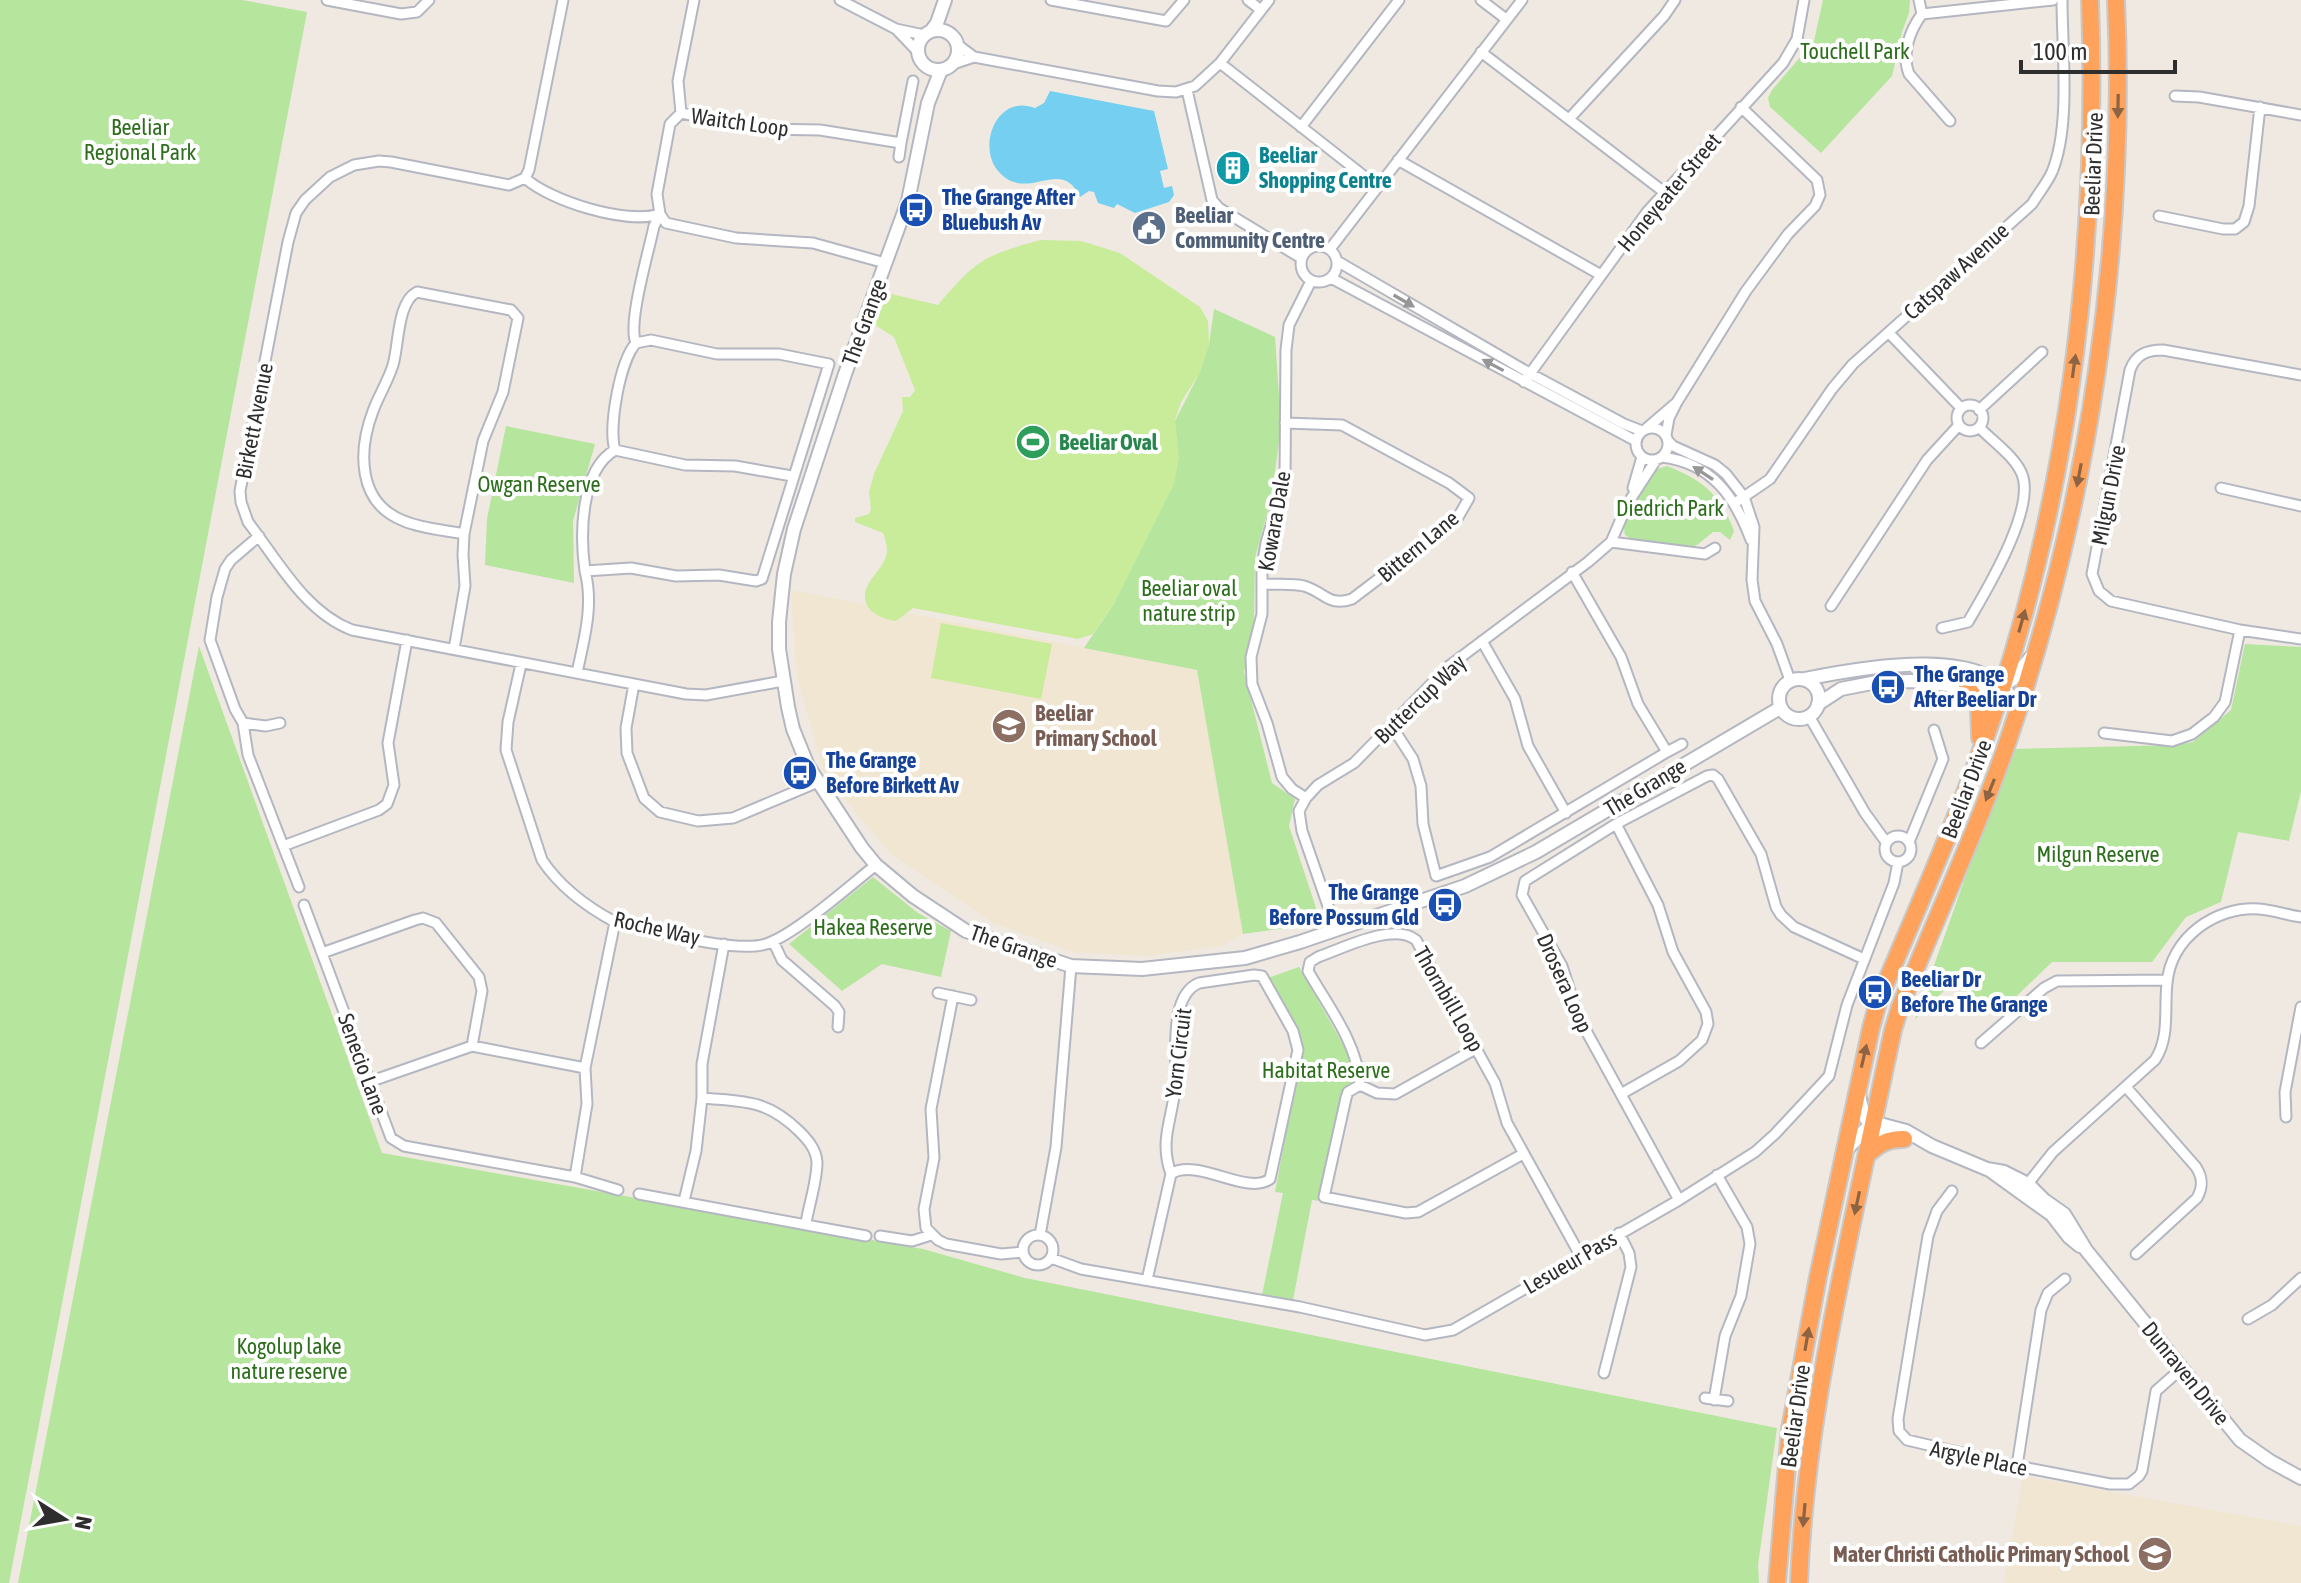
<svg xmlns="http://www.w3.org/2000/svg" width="2301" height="1583" font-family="'Asap Condensed',sans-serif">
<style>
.education{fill:#f0e6d1}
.green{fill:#b6e59e}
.pitch{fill:#c9ec9a}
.water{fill:#75cff0}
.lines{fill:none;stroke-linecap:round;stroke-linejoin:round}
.street-casing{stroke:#b4b7c1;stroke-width:13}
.secondary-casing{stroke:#b4b7c1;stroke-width:16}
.highway-casing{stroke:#c9c9c9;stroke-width:20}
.street{stroke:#fff;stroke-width:9}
.secondary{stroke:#fff;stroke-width:12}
.highway{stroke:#ffa35c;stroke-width:16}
.oneway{fill:#8c6343}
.oneway2{fill:#969696}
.labels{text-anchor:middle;stroke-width:8;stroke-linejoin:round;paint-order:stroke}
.park-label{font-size:22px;fill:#2c6e1b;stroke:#fff}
.street-label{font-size:22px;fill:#2e2e2e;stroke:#fff}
.culture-label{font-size:22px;font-weight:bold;fill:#0d838f;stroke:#fff;text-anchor:start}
.transit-label{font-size:22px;font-weight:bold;fill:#164399;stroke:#fff;text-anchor:start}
.service-label{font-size:22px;font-weight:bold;fill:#4e5e75;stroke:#fff;text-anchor:start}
.leisure-label{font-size:22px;font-weight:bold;fill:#27864d;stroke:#fff;text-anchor:start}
.education-label{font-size:22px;font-weight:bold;fill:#785e54;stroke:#fff;text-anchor:start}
</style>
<rect width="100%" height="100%" fill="#efe9e1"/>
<path class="education" d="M 791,590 L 1197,670 L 1243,934 L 1222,946 L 1144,956 L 1074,952 L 993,923 L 892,855 L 825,776 L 797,676 Z
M 2023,1476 L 2301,1526 L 2301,1583 L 2004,1583 Z"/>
<path class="green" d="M 0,0 L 242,0 L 307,12 L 9,1583 L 0,1583 Z
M 1823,0 L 1910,0 L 1909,13 L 1902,32 L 1892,76 L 1821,153 L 1770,107 L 1768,98 L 1772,90 L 1814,41 Z
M 1214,309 L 1275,337 L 1281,425 L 1272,496 L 1255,558 L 1254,626 L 1244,672 L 1272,783 L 1295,799 L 1289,826 L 1321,923 L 1243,934 L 1197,670 L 1084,648 L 1115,602 L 1175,421 L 1199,374 L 1209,344 Z
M 506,426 L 595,444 L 573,521 L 574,583 L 485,565 L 487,519 Z
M 1667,466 C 1703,480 1721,495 1734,531 L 1730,540 L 1720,532 L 1713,532 L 1697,545 L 1689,548 L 1631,539 L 1625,535 L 1622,517 L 1648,472 Z
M 2245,644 L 2301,647 L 2301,791 L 2289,841 L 2238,832 L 2221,902 L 2186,917 L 2152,962 L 2052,962 L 1996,1016 L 1953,982 L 1915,1019 L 2011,749 L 2177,745 L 2193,742 L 2231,710 Z
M 199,646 L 382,1153 L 923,1249 L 1025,1278 L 1777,1428 L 1758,1565 L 1759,1583 L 18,1583 Z
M 873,877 L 918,913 L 951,931 L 941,977 L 882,964 L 842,991 L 789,944 Z
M 1299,967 L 1356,1067 L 1355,1079 L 1342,1094 L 1321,1201 L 1312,1200 L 1293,1300 L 1262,1295 L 1283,1193 L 1275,1192 L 1299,1066 L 1300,1041 L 1295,1024 L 1268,978 Z"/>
<path class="pitch" d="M 1040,240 L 1081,241 L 1120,253 L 1200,307 L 1208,321 L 1209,344 L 1199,374 L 1181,402 L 1175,420 L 1179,458 L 1174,484 L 1115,602 L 1093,634 L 1078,639 L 913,608 L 896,621 C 879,619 858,608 867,587 C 871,577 881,569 885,559 C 889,549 886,542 883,533 L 855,522 L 855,518 L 869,514 L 871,509 L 869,492 L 874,474 L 903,411 L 902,397 L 910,397 L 915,390 L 894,337 L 872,323 L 883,292 L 938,305 C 976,260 983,256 1040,240 Z
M 941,623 L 1052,644 L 1041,699 L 931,678 Z"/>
<path class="water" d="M 1050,91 L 1154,111 L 1168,169 L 1160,171 L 1164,188 L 1172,186 L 1174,195 L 1169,202 L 1135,213 L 1117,204 L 1114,208 L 1098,203 L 1094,192 L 1089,191 L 1080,197 C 1061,155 1028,204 999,172 C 976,147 997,93 1035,108 L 1044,103 Z"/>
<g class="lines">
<g class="street-casing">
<path id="street" d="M 327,0 L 401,14 L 417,12 L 429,0
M 563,0 L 529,170 L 525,178 L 509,185 L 391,162 L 379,161 L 354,165 L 330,177 L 305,200 L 296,213 L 288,242 L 240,491 L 241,502 L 248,522 C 278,561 305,612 352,630 L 686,694 L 706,695 L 783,681
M 840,0 L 896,29 L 924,35
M 1051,0 L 1166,21 L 1184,0
M 1248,0 L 1261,10
M 1481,0 L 1506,19
M 1919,0 L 1922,14
M 896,29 L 917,51
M 958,45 L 974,57 L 1158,91 L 1176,92 L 1195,86 L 1220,63 L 1269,0
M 1481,52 L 1664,192
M 1220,63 L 1378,187
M 953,64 L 974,57
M 1187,90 L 1212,200 L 1219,208 L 1301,258
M 2175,96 L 2199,97 L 2301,115
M 681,113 L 678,81 L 694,0
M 1569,119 L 1664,16 L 1675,0
M 1950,121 L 1909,74 C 1901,54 1910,30 1922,14 L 2053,0
M 1301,127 L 1399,0
M 899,157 L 901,143
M 1398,160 L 1601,275
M 525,178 C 550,201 627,225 660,214
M 2159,216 L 2223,229 L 2235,229 L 2244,222 L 2249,206 L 2260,107
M1301 264a18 18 0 1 1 36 0a18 18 0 1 1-36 0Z
M 1330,249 L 1522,0
M 1337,261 L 1531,374 L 1624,424 L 1642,431
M 885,263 L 813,243 L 736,238 L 666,223 L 660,214 L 657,194 L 670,124 L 681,113 L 762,129 L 820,130 L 901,143 L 913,81
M 1331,278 L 1636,441
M 1889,333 L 1961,408
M 636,343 C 627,324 649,251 654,226 L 660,214
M 2301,375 L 2163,350 C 2147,350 2136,354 2130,370 L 2092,574 L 2099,591 L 2111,601 L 2240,630 L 2301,639
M 1524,382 L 1647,212 L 1783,63 L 1797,39 L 1804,0
M1957 418a13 13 0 1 1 26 0a13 13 0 1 1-26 0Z
M 1979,410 L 2042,352
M1636 444a16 16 0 1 1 32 0a16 16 0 1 1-32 0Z
M 1647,428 L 1675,404
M 1666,435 L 1669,418 L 1677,402 L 1746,291 L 1788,234 L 1815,206 L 1820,195 L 1817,180 L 1741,107
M 1668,441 L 1673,446 L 1715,465 L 1726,474 L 1744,497 L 1754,527 L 1752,580 L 1755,601 L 1777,644 L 1790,680
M 615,450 L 685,465 L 735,466 L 792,476
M 1662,457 C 1712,463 1735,497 1751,540
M 1633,488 L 1642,457
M 2221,488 L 2301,506
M 1735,503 L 1770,479 L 1832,389 L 1853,364 L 2032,204 C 2038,194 2047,183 2052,172 C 2071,126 2062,51 2062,0
M 259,536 L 231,560 L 225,569 L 217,597 L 210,640 L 235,709 L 243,723 L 248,755 L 299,887
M 1611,542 L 1705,554 L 1715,548
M 1264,584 C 1277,585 1291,583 1304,586 C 1325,592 1328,607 1352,599 L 1457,519 L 1469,498 L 1449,483 L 1342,425 L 1285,423
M 1831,606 L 1927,460 L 1959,425
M 1942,628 L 1968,622 C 1986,591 2038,506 2021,472 C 2013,455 1992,441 1979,427
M 1482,641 L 1515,699 L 1528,746 L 1566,813
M 454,649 L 465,586 L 463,555 L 464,534 L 483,441 L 503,392 L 518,318 L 511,310 L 417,292 C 397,302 399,345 393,365 C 388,381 379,395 373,411 C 358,451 357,503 404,521 C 423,529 445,530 464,534
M 521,664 L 508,722 L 506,750 L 542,860 C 560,887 587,907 615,922 C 650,929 734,954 766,944 C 796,934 849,886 876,865
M 577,673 C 584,639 594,606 585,571 L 631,568 L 676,576 L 719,575 L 756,581 L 762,579 L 829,364 L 779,354 L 717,354 L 651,340 L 636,343 C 620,361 608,427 615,450 C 580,470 580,536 585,571
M 634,684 L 626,728 L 627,753 L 644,798 L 660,812 L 698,821 L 733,818 L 818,782
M 1809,716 L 1865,813 L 1886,842
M 243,723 L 266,726 L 280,723
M 1391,725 L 1413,759 L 1421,786 L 1423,824 L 1436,876 L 1490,857 L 1667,752 L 1638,704 L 1621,657 L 1572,572
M 2104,733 L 2172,741 L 2192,734 L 2214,717 L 2225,702 L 2240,630
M 1667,752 L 1682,744
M 1306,798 L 1292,789 L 1282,777 L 1267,723 L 1252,684 L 1251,657 L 1262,614 L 1262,566 L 1266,543 L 1285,478 L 1286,350 L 1289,325 L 1311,281
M 1616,824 L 1658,905 L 1673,952 L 1706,1012 L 1708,1024 L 1702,1040 L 1679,1061 L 1621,1094
M1885 849a13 13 0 1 1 26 0a13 13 0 1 1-26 0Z
M 1909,842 L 1943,759 L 1934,730
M 283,846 L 379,810 L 387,804 L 394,785 L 388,743 L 407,640
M 304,905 L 391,1138 L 404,1146 L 575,1177 L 618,1190
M 1336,929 L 1302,831 L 1299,811 L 1306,798 L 1318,785 L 1354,763 L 1449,666 L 1588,562 L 1611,542 L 1628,503 L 1656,460
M 773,941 L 782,960 L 835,1006 L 839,1012 L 838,1027
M 322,953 L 415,920 L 423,918 L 436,923 L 479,977 L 482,991 L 472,1046
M 938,993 L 971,1000
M 953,996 L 931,1109 L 934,1158 L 924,1209 L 926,1228 L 938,1240 L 946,1244 L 1001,1254 L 1023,1252
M 1981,1043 L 2044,988 L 2057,981 L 2167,980
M 369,1082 L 472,1046 L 585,1068
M 1360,1085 L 1377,1093 L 1395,1094 L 1477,1048
M 2126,1087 L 2196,1167 C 2203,1178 2203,1187 2197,1198 L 2136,1254
M 702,1098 C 745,1102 766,1099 799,1131 C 808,1140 816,1149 817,1162 C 817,1182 809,1204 806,1223
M 2286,1117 L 2285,1092 L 2301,1007
M 1523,1154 L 1418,1212 L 1406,1213 L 1324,1197 L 1346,1098 L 1348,1092 L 1360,1085 C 1358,1044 1328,1006 1308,971 L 1310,962 L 1318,957 C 1344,948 1393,922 1416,940 L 1495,1083 L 1507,1123 L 1580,1255
M 575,1177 L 587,1104 L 585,1068 L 615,922
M 2026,1186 L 2053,1152 L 2155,1060 C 2170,1037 2164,1010 2167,983 C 2171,938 2215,906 2259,909 C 2273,910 2287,915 2301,917
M 1952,1191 L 1937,1211 L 1928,1236 L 1898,1419 L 1899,1431 L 1907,1440 L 2017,1466 L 2110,1484 L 2129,1484 L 2139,1476 L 2142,1471 L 2156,1391 L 2181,1369
M 639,1194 L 866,1236
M 1679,1200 L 1578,1016 L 1562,966 L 1522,895 L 1525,881 L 1616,824 L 1707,776 L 1713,775 L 1718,779 L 1761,854 L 1776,907 L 1781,915 L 1794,927 L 1864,959
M 684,1201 L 696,1151 L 702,1098 L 702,1064 L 724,944
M 1040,1235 L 1056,1147 L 1071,966
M1023 1250a15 15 0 1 1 30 0a15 15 0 1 1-30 0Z
M 880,1236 L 912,1241 L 931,1235
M 1051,1258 L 1081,1269 L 1300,1307 L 1425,1335 L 1453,1330 L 1679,1200 L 1755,1152 L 1775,1134 L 1829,1076 L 1847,1005 L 1894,883 L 1898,862
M 1147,1280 L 1171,1174 C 1197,1157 1247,1196 1270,1179 L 1298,1050 L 1293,1031 L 1262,976 L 1254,975 L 1199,983 C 1167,996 1178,1060 1175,1088 C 1172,1121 1159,1140 1171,1174
M 2248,1319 L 2272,1305 L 2301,1278
M 1604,1373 L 1631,1267 L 1629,1253 L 1619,1233
M 1705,1398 L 1728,1401
M 1714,1400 L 1725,1336 L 1741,1296 L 1750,1244 L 1747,1227 L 1717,1175
M 2017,1466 L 2041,1310 L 2048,1293 L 2065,1279"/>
</g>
<g class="secondary-casing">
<path id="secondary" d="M918 50a20 20 0 1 1 40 0a20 20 0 1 1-40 0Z
M 931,31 L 937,23 L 945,0
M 941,70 L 928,103 L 908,201 L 845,374 L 794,529 L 784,574 L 779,622 L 779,649 L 788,707 L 793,729 L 808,766 L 862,848 L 876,865 L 913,896 L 966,931 L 1071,966 L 1142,969 L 1245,958 L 1300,942 L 1465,886 L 1536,852 L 1780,708
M1779 699a20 20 0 1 1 40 0a20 20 0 1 1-40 0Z
M 1805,679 C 1854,669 2009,638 2016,716
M 1818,704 L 1841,689 L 1877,682 L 1911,681 L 1995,690 L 2012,680 L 2031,657
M 1859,1093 C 1863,1123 1870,1130 1898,1138
M 1848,1148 L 1866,1129 L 1880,1124 L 1906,1131 L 1932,1146 L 1987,1169 L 2004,1172 L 2028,1184 L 2044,1200 L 2064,1214 L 2086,1250 L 2240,1440 L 2270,1461 L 2301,1478
M 1988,1169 L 2052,1215 L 2069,1237 L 2080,1246"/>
</g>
<g class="highway-casing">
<path id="highway" d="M 1967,687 L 1979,703 L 1980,738
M 1867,1155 C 1879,1144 1887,1139 1904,1139
M 1777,1583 L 1790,1429 L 1818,1277 L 1871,1028 L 1879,999 C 1922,897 1968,795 2002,689 C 2073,466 2098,233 2090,0
M 1799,1583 C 1804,1456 1829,1332 1855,1209 C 1868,1149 1880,1089 1893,1030 L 1900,1007 C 1936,917 1978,829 2009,738 C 2089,501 2127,249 2116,0"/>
</g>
<use href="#street" class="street"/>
<use href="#secondary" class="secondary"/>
<use href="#highway" class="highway"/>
</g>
<defs><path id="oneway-solid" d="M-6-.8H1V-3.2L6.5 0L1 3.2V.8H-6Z" transform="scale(2)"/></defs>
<g class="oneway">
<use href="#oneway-solid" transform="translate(2118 106) rotate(91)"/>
<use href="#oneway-solid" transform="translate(2074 366) rotate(-82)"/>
<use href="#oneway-solid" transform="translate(2079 475) rotate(101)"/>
<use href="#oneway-solid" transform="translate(2022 621) rotate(-74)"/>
<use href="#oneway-solid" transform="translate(1990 790) rotate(112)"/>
<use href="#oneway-solid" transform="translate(1864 1056) rotate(-77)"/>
<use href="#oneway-solid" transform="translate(1857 1203) rotate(102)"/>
<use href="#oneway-solid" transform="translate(1807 1339) rotate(-80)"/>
<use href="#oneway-solid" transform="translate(1804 1515) rotate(95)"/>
</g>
<g class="oneway2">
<use href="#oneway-solid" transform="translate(1404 301) rotate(30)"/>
<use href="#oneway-solid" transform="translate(1493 365) rotate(-152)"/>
<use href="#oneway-solid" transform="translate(1703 473) rotate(-147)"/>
</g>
<defs>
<g id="building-disc" transform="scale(1.8)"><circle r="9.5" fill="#0f9aa8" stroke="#fff"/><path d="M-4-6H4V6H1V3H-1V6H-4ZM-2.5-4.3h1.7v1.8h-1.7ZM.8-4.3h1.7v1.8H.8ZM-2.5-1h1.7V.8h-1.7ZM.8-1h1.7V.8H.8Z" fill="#fff"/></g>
<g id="bus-disc" transform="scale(1.8)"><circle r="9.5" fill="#1a4fb4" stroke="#fff"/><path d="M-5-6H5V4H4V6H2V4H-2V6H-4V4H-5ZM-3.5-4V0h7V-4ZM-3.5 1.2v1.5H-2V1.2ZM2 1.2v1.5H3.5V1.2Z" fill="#fff"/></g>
<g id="civic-disc" transform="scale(1.8)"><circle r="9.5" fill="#5c6f8a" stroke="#fff"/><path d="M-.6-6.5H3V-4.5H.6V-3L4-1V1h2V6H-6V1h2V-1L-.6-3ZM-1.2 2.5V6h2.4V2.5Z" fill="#fff"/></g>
<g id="stadium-disc" transform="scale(1.8)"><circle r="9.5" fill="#2e9e5b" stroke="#fff"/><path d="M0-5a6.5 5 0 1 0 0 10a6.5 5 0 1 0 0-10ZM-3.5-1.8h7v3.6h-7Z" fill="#fff"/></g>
<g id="school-disc" transform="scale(1.8)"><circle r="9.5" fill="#8d6e63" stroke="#fff"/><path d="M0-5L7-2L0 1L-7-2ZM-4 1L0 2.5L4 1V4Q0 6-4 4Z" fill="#fff"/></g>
</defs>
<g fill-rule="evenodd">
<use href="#building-disc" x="1233" y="168"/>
<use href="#bus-disc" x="916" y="210"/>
<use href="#civic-disc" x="1149" y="228"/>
<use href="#stadium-disc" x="1033" y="442"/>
<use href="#bus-disc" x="1888" y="687"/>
<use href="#school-disc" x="1009" y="726"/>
<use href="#bus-disc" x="800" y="773"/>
<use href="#bus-disc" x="1445" y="905"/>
<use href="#bus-disc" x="1875" y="992"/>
<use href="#school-disc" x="2155" y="1554"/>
</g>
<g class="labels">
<g class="park-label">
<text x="1855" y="59">Touchell Park</text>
<text x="140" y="135">Beeliar<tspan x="140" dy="25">Regional Park</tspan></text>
<text x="539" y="492">Owgan Reserve</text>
<text x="1670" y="516">Diedrich Park</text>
<text x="1189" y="596">Beeliar oval<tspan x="1189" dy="25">nature strip</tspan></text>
<text x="2098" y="862">Milgun Reserve</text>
<text x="873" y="935">Hakea Reserve</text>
<text x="1326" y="1078">Habitat Reserve</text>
<text x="289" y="1354">Kogolup lake<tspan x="289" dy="25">nature reserve</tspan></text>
</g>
<g class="street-label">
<text transform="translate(740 122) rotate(8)" y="8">Waitch Loop</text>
<text transform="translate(2093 164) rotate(-88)" y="8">Beeliar Drive</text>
<text transform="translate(1669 192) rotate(-50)" y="8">Honeyeater Street</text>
<text transform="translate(1956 271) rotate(-42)" y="8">Catspaw Avenue</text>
<text transform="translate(864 322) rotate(-70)" y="8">The Grange</text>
<text transform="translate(254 421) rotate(-79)" y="8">Birkett Avenue</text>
<text transform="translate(2108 495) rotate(-79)" y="8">Milgun Drive</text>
<text transform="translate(1274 521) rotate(-80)" y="8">Kowara Dale</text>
<text transform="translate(1418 546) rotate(-40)" y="8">Bittern Lane</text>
<text transform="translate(1420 699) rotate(-44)" y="8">Buttercup Way</text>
<text transform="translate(1645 787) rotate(-31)" y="8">The Grange</text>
<text transform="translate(1966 789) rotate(-69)" y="8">Beeliar Drive</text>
<text transform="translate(657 928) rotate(13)" y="8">Roche Way</text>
<text transform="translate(1014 946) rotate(19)" y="8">The Grange</text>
<text transform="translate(1565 983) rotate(66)" y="8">Drosera Loop</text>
<text transform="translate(1449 999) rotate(60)" y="8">Thornbill Loop</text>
<text transform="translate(1178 1053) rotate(-83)" y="8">Yorn Circuit</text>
<text transform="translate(363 1064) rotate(70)" y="8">Senecio Lane</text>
<text transform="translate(1570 1262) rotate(-30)" y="8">Lesueur Pass</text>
<text transform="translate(2186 1373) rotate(51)" y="8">Dunraven Drive</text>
<text transform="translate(1795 1416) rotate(-82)" y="8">Beeliar Drive</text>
<text transform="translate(1979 1458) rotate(12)" y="8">Argyle Place</text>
</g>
<g class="culture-label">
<text x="1259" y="163">Beeliar<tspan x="1259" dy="25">Shopping Centre</tspan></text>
</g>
<g class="transit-label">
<text x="942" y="205">The Grange After<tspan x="942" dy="25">Bluebush Av</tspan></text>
<text x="1914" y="682">The Grange<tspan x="1914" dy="25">After Beeliar Dr</tspan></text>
<text x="826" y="768">The Grange<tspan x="826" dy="25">Before Birkett Av</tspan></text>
<text x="1419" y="900" text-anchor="end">The Grange<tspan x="1419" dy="25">Before Possum Gld</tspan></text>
<text x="1901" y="987">Beeliar Dr<tspan x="1901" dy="25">Before The Grange</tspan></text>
</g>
<g class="service-label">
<text x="1175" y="223">Beeliar<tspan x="1175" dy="25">Community Centre</tspan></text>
</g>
<g class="leisure-label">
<text x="1059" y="450">Beeliar Oval</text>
</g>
<g class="education-label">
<text x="1035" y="721">Beeliar<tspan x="1035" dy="25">Primary School</tspan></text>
<text x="2129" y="1562" text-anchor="end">Mater Christi Catholic Primary School</text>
</g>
</g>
<g transform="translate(64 1519) rotate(101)" stroke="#ffffff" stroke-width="6" paint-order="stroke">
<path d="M0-6L14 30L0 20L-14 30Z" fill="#2e2e2e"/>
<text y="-12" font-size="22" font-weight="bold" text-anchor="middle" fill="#2e2e2e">N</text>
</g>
<path d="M2021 60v12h154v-12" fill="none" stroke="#2e2e2e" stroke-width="4"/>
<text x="2033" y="60" font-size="24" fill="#2e2e2e" stroke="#ffffff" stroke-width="6" paint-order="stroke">100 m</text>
</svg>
